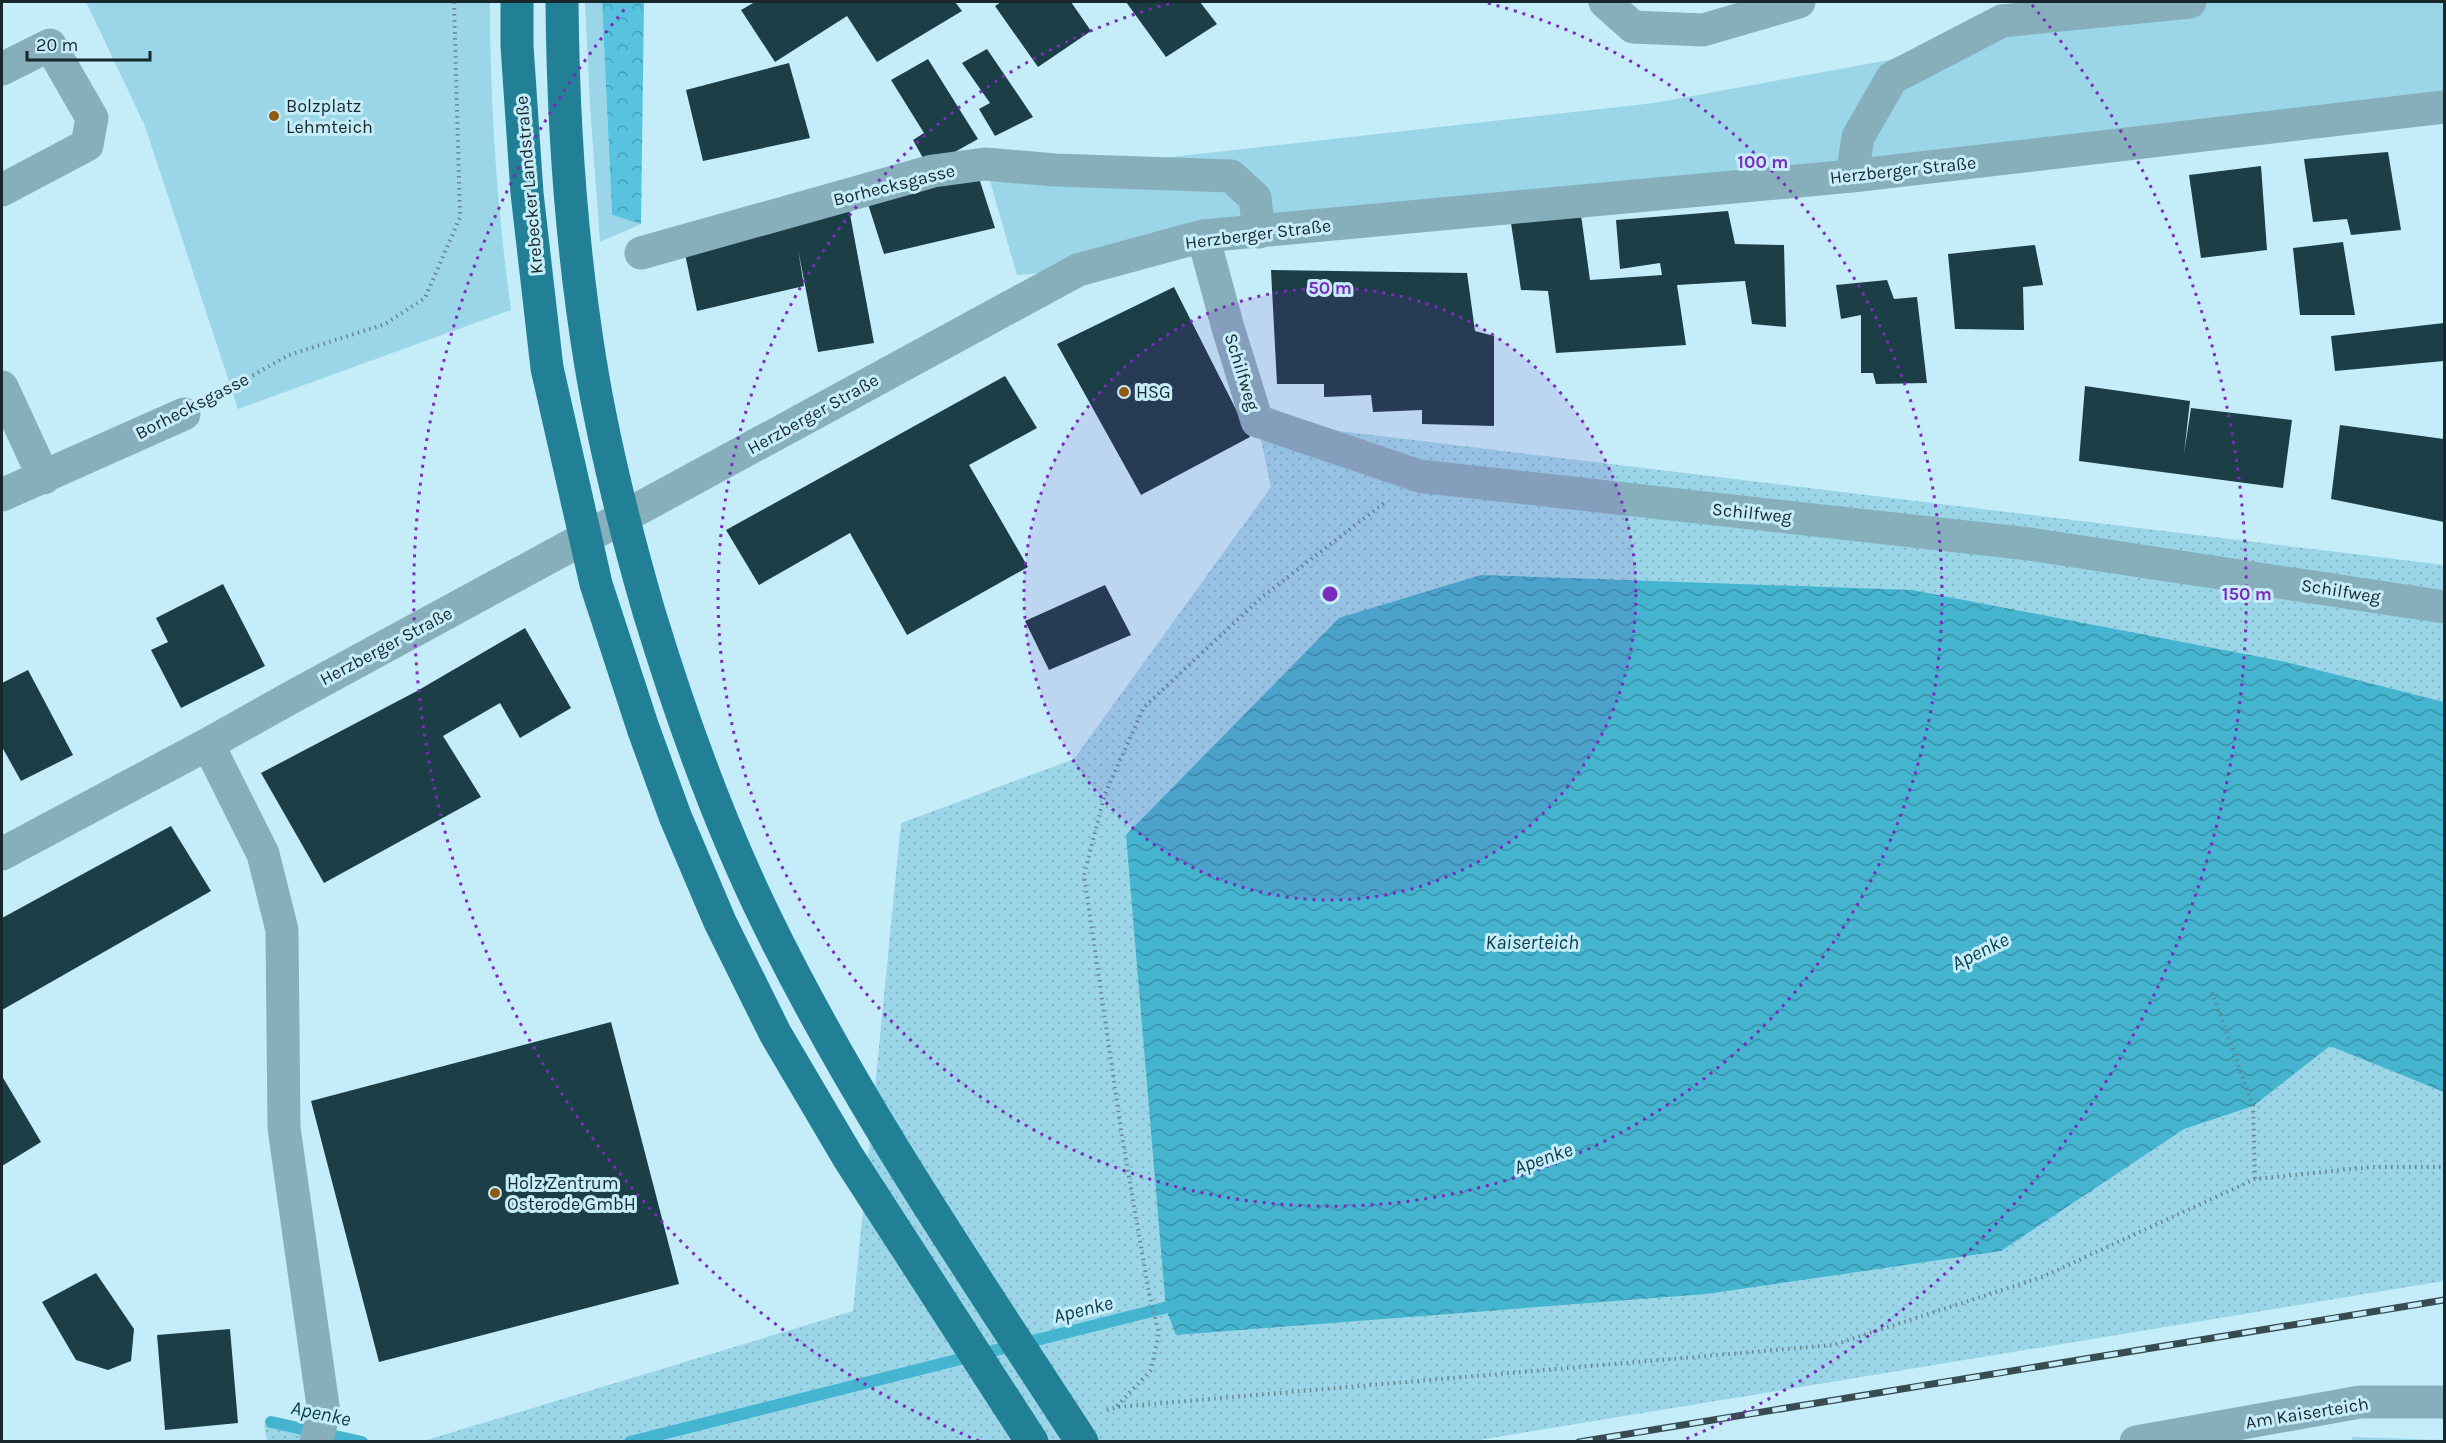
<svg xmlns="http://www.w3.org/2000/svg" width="2446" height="1443" font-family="Karla,sans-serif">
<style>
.green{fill:#9ad6e7}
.forest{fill:url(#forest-crowns)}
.park{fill:url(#park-dots)}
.water{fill:url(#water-waves)}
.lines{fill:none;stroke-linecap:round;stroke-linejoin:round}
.stream{stroke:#45b4cf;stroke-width:12}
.building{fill:#1c3e47}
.path{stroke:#6b868e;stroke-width:4;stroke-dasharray:1.5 4.5;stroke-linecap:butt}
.minor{stroke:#86afbb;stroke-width:33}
.major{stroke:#218096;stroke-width:33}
.rail-casing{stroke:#374b50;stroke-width:7}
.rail{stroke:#c5edf9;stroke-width:4.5;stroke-dasharray:14;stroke-linecap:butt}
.ring{fill:none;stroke:#7b2cbf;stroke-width:3;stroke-dasharray:3 6}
.poi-dot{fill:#915a11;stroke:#c5edf9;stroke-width:2}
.labels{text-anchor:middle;stroke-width:6;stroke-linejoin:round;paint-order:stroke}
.poi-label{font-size:18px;fill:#18272b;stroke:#c5edf9;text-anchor:start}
.street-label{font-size:18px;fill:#18272b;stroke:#c5edf9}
.water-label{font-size:20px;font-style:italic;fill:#093c48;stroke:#c5edf9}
.centre{fill:#7b2cbf;stroke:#c5edf9;stroke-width:3}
.ring-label{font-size:18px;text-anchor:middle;font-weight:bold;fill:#7b2cbf;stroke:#c5edf9;stroke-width:6;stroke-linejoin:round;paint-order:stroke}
</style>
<defs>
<pattern id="forest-crowns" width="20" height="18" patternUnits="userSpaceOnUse" patternTransform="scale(1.5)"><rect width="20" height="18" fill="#57c3df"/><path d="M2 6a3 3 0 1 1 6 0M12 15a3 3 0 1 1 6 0" fill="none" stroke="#479eb5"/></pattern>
<pattern id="park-dots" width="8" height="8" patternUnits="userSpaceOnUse" patternTransform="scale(1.5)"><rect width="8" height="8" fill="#9ad6e7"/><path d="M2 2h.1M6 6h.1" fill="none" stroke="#84b8c6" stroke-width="1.8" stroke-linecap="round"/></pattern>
<pattern id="water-waves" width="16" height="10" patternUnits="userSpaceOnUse" patternTransform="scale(1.5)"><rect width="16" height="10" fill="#45b4cf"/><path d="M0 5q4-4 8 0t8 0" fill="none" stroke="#3992a8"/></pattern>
</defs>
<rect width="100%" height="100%" fill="#c5edf9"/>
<path class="green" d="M 86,2 L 490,2 C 490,105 497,208 511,310 L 238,409 L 145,126 Z
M 585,2 L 602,2 L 612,215 L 641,224 L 600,242 L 590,106 Z
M 2190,2 L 2444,2 L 2444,107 L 1259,232 L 1078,270 L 1017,275 L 985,164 L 1055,170 L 1654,103 L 1895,59 L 2002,21 Z
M 2352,1437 L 2444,1440 L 2444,1441 L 2353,1442 Z"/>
<path class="forest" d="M 602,2 L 644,2 L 641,224 L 612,215 Z"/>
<path class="park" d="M 1257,421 L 2444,565 L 2444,1281 L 1473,1441 L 420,1442 L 853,1311 L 901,823 L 1074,759 L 1271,487 Z
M 264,1425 L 335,1441 L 267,1441 Z"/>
<path class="water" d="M 1481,575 L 1912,590 L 2286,662 L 2444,702 L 2444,1092 L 2330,1046 L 2253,1106 L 2184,1129 L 2001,1251 L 1706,1294 L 1176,1335 L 1166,1309 L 1126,835 L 1339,618 Z"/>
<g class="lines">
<path class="stream" d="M 271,1422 L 362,1442
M 630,1442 L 1180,1304"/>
</g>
<path class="building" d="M 755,2 L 955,2 L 962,11 L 877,62 L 847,16 L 775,62 L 741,10 Z
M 1001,2 L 1071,2 L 1091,31 L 1038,67 L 995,6 Z
M 1126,2 L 1200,2 L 1217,24 L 1166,57 Z
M 987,49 L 1033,117 L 995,136 L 979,109 L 990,103 L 962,63 Z
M 928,59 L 978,139 L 928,167 L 913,140 L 924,133 L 891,80 Z
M 789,63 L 810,138 L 703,161 L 686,90 Z
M 2388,152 L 2401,230 L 2351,235 L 2347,219 L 2313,222 L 2304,159 Z
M 2261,166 L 2267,250 L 2201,258 L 2189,175 Z
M 978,175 L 995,228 L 884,254 L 868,204 Z
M 849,209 L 874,343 L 818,352 L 798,249 L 804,286 L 697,311 L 684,249 Z
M 1728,211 L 1735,244 L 1784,245 L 1786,327 L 1752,324 L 1745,281 L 1677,285 L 1686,345 L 1556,353 L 1548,291 L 1521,290 L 1511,223 L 1581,215 L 1590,280 L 1662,275 L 1660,263 L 1620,269 L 1616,220 Z
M 2343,242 L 2355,315 L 2300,315 L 2293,248 Z
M 2035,245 L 2043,285 L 2023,287 L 2024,330 L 1955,329 L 1948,254 Z
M 1271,270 L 1467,273 L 1475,331 L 1494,336 L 1494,426 L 1422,424 L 1422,410 L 1373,412 L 1371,395 L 1324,397 L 1324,384 L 1277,384 Z
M 1887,280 L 1894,299 L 1917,297 L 1927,383 L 1876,384 L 1873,373 L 1861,373 L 1861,315 L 1841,319 L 1836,285 Z
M 1174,287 L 1250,437 L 1141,495 L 1057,344 Z
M 2444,323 L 2444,361 L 2335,371 L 2331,336 Z
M 1005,376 L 1037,428 L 969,465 L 1028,567 L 907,635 L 850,533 L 759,585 L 726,530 Z
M 2085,386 L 2190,401 L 2184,454 L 2191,408 L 2292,420 L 2283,488 L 2079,461 Z
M 2340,425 L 2444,439 L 2444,522 L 2331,499 Z
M 223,584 L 265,666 L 181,708 L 151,650 L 168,642 L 156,618 Z
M 1105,585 L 1131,635 L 1049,670 L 1025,621 Z
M 525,628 L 571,708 L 520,738 L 500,703 L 443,736 L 481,797 L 324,883 L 261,773 L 417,691 Z
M 28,670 L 73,755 L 21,781 L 2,747 L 2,708 L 3,707 L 2,683 Z
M 171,826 L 211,891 L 2,1010 L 2,918 Z
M 611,1022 L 679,1284 L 379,1362 L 311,1101 Z
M 2,1076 L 41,1142 L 2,1166 Z
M 96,1273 L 134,1329 L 131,1361 L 108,1370 L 76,1360 L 42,1302 Z
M 230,1329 L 238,1423 L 165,1430 L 157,1335 Z"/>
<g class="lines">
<path class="path" d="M 216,396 L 289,355 L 385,324 L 425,298 L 460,217 L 454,2
M 2212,992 L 2253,1106 L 2255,1179
M 1117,1406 L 1151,1370 L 1159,1333 L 1149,1293 L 1122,1136 L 1084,875 L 1105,794 L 1144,707 L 1262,597 L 1384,503
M 1107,1410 L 1117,1407 L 1833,1345 L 2042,1277 L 2255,1179 L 2371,1167 L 2444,1167"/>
<path class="minor" d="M 1605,2 L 1633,27 L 1703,30 L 1799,2
M 2,69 L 50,45 L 92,118 L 87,145 L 2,190
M 1852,176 L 1858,137 L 1892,78 L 2002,21 L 2190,2
M 1203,236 L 1228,328 L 1257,421 L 1419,476 L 2029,544 L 2444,607
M 641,253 L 933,171 L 985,164 L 1055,170 L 1231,176 L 1255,198 L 1259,232
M 2,387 L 44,478
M 2,495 L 184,414
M 208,744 L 263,854 L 282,930 L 284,1128 L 324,1413 L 316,1442
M 2,854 L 208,744 L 292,697 L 1078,270 L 1203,236 L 1852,176 L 2444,107
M 2136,1442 L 2360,1402 L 2444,1402"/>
<path class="major" d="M 517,2 L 517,46 L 527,193 L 547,368 L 596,584 L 643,728 L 675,816 L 720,922 L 775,1033 L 848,1157 L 1032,1442
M 562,2 C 563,121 571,242 590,360 C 604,446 625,529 649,612 C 681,717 718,821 766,919 C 855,1102 971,1271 1082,1442"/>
<g class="rail-casing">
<path id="rail" d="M 1579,1442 L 2444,1300"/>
</g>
<use href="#rail" class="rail"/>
</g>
<circle cx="1330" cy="594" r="306" fill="#7b2cbf" fill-opacity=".12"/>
<g class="ring">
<circle cx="1330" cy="594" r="306"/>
<path d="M1488 3A612 612 0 1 1 1172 3"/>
<path d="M979 1441A917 917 0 0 1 628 5M2032 5A917 917 0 0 1 1681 1441"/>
</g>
<g class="poi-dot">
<circle cx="274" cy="116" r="6"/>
<circle cx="1124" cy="392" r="6"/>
<circle cx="495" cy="1193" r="6"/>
</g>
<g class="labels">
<g class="poi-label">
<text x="286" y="112">Bolzplatz<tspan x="286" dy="21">Lehmteich</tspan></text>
<text x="1136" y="398">HSG</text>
<text x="507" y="1189">Holz Zentrum<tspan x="507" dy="21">Osterode GmbH</tspan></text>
</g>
<g class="street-label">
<text transform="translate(1903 170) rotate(-6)" y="6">Herzberger Straße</text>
<text transform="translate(529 185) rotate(-95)" y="6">Krebecker Landstraße</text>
<text transform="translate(894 185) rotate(-14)" y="6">Borhecksgasse</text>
<text transform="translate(1258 234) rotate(-7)" y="6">Herzberger Straße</text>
<text transform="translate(1242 372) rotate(73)" y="6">Schilfweg</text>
<text transform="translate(192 406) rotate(-27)" y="6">Borhecksgasse</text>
<text transform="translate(813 414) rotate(-29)" y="6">Herzberger Straße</text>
<text transform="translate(1752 513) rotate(6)" y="6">Schilfweg</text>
<text transform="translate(2341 591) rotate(9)" y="6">Schilfweg</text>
<text transform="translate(386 646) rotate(-28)" y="6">Herzberger Straße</text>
<text transform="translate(2307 1413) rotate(-9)" y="6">Am Kaiserteich</text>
</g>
<g class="water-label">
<text x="1532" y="949">Kaiserteich</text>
<text transform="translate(1980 951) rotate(-26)" y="7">Apenke</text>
<text transform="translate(1543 1158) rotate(-19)" y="7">Apenke</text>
<text transform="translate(1083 1309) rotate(-14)" y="7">Apenke</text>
<text transform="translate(321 1413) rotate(12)" y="7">Apenke</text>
</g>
</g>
<circle cx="1330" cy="594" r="9" class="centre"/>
<g class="ring-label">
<text x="1763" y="168">100 m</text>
<text x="1330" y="294">50 m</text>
<text x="2247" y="600">150 m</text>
</g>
<rect width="2446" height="1443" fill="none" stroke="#18272b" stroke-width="6"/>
<path d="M27 51v9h123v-9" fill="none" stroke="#18272b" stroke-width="3"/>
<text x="36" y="51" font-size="18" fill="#18272b" stroke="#c5edf9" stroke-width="4.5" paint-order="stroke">20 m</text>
</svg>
